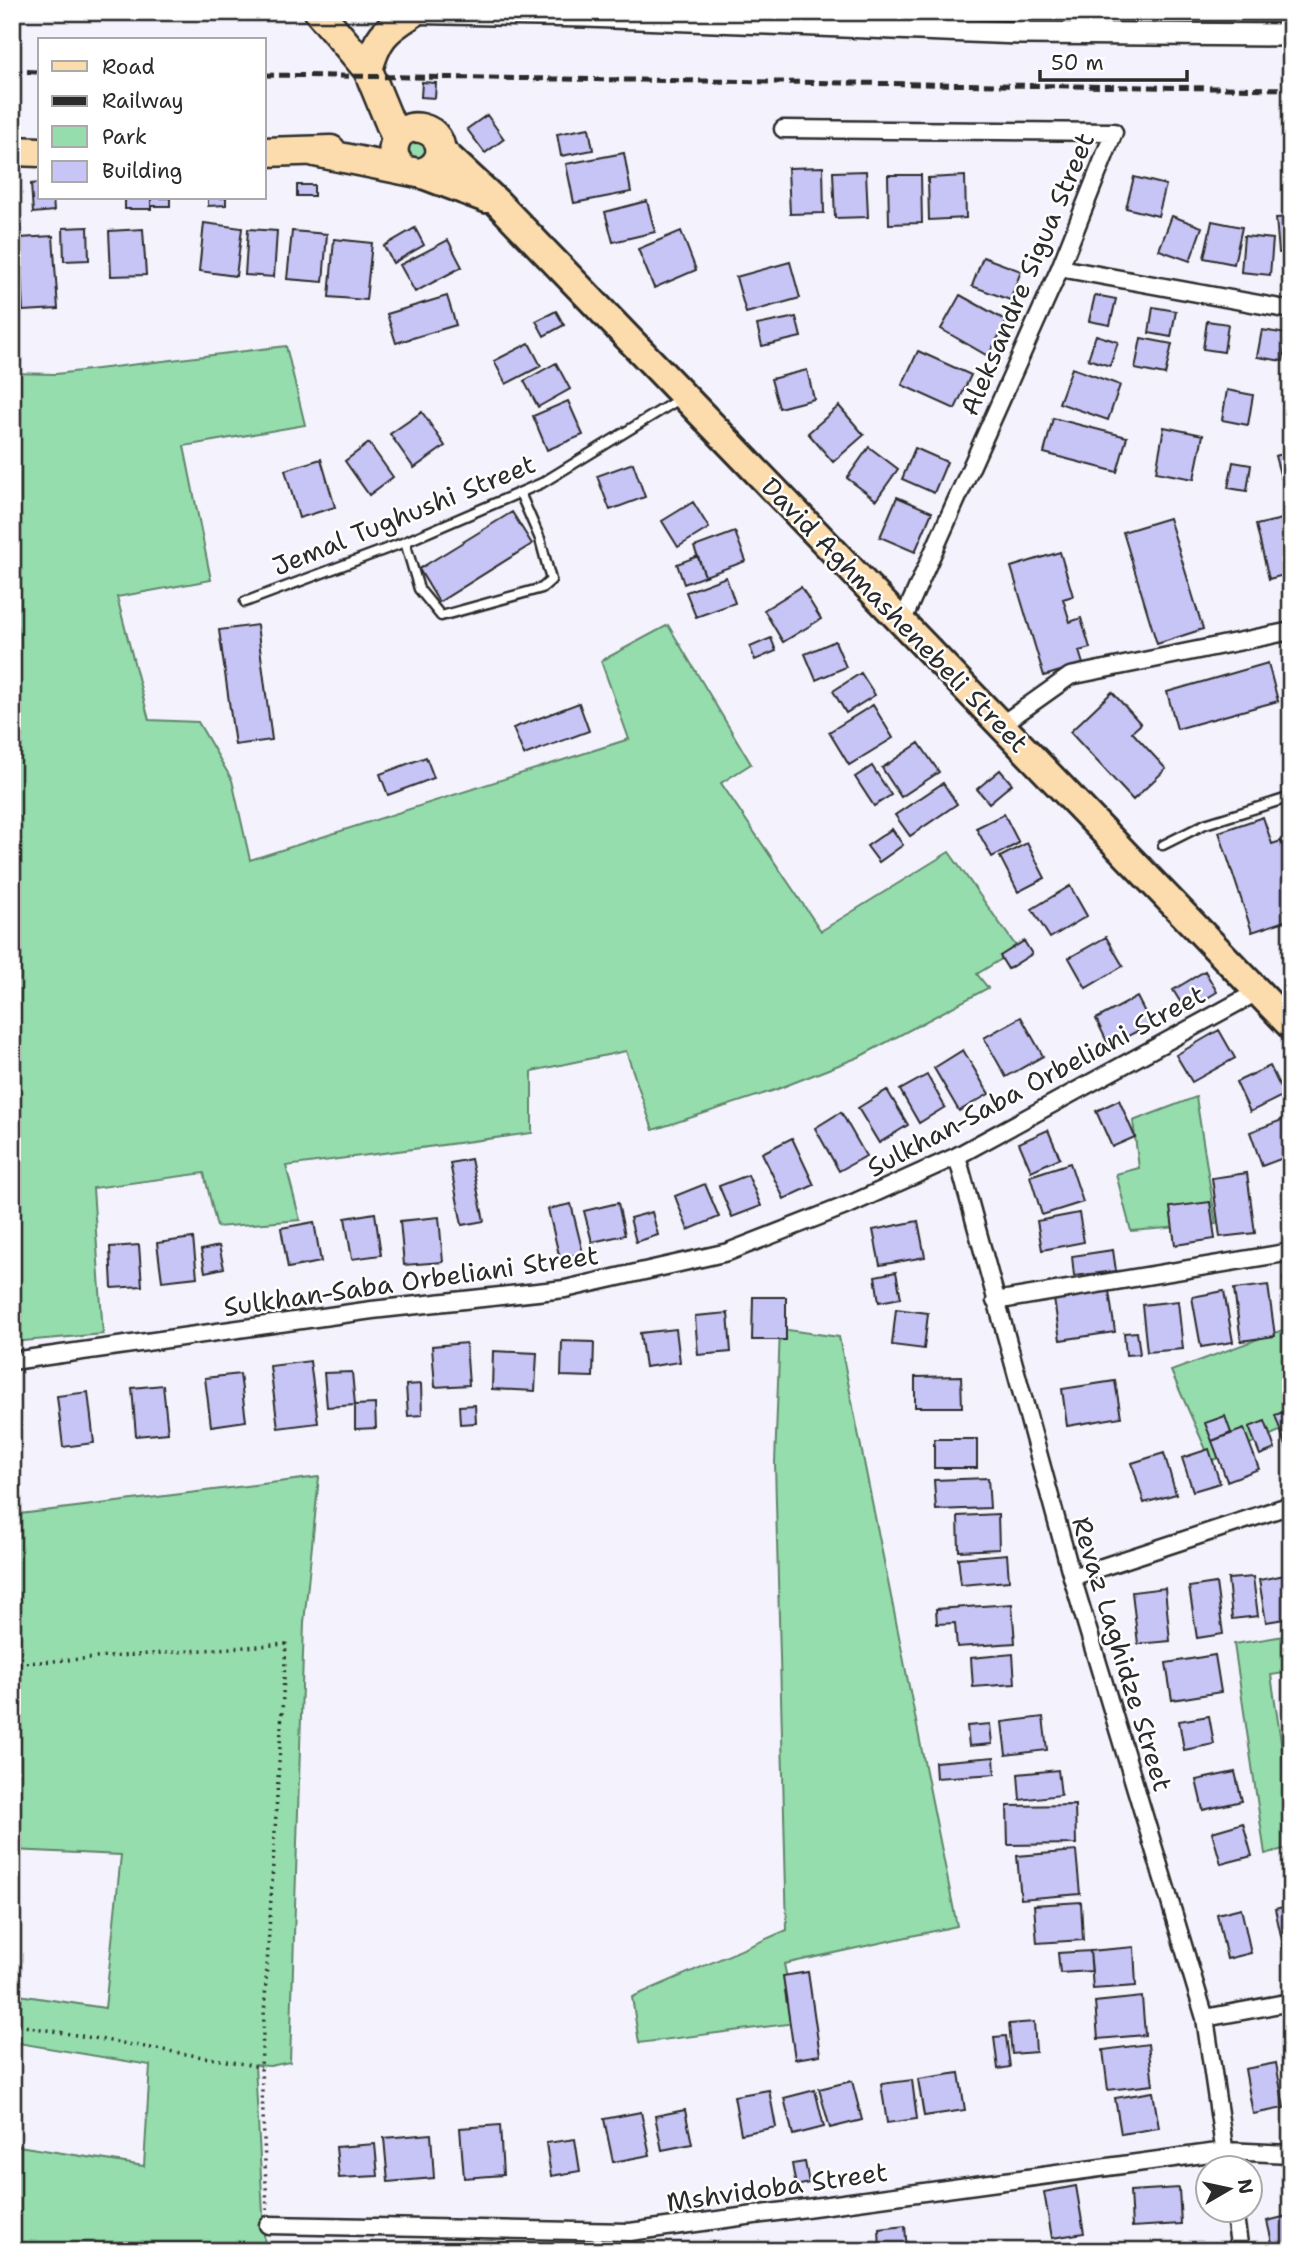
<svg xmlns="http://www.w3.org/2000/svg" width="1303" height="2263" font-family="'Shantell Sans',sans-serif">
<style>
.green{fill:#95ddad;stroke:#60846c;stroke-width:2}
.building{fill:#c7c4f6;stroke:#2b2b2b;stroke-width:2}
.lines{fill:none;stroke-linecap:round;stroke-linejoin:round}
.service-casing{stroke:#2b2b2b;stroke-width:13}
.minor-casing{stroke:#2b2b2b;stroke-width:21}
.tertiary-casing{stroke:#2b2b2b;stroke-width:26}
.primary-casing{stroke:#2b2b2b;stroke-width:32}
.trunk-casing{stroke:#2b2b2b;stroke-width:33}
.path{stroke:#2b2b2b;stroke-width:3.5;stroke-dasharray:2 5;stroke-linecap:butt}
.service{stroke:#fff;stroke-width:8}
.minor{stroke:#fff;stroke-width:16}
.tertiary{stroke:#fff;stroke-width:21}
.primary{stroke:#fcdcac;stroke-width:26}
.trunk{stroke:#fcdcac;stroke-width:28}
.rail{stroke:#2b2b2b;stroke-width:5;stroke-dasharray:10 5;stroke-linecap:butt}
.labels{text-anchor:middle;stroke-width:5;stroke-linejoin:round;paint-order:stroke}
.street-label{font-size:26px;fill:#2b2b2b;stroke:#fff}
</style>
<rect width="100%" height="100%" fill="#f4f3fd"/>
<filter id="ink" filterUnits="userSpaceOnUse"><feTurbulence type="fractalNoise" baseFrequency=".0143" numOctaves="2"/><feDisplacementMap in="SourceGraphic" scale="14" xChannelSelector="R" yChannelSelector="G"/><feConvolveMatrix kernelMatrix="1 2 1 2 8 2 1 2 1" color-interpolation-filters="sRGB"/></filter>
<g filter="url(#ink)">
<path class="green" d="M 409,139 L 427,143 L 427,155 L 413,162 L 404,146 Z
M 286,346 L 305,425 L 184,446 L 211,580 L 117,597 L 149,720 L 198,722 L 232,780 L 250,860 L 629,739 L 601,661 L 668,625 L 751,764 L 721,783 L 821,931 L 949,852 L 1018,949 L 977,974 L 988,988 L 859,1057 L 775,1090 L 653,1130 L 626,1051 L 532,1071 L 532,1133 L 286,1166 L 300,1220 L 217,1227 L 204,1173 L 93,1188 L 103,1334 L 12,1342 L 12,373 L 56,374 Z
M 1196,1097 L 1216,1224 L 1131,1231 L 1116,1174 L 1139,1168 L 1133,1121 Z
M 1291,1327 L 1291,1426 L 1211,1461 L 1171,1371 Z
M 780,1329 L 839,1337 L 957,1926 L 784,1964 L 796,2023 L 639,2043 L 632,1997 L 787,1930 L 775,1463 Z
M 319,1477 L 304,1623 L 290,2062 L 270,2066 L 255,2065 L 265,2251 L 12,2251 L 12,2145 L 144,2166 L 150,2065 L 12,2042 L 12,1994 L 105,2008 L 121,1855 L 12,1850 L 12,1515 Z
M 1291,1635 L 1291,1672 L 1271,1675 L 1291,1808 L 1291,1847 L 1265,1854 L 1234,1644 Z"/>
<path class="building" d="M 422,82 L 436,83 L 435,98 L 421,97 Z
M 487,115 L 504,139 L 485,153 L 467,129 Z
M 589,128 L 593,150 L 561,156 L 557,134 Z
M 624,153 L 631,192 L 574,203 L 566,164 Z
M 823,167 L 824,213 L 790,214 L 788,168 Z
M 866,171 L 868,217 L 835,218 L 833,172 Z
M 888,175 L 921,175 L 922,223 L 889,224 Z
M 965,176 L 966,218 L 929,220 L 928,178 Z
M 1134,177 L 1166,185 L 1158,216 L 1126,208 Z
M 40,183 L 40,198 L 53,198 L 54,211 L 33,213 L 31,184 Z
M 297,185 L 314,185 L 314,196 L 297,196 Z
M 125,198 L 151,198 L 151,209 L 125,209 Z
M 151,198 L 170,198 L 170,206 L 151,206 Z
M 208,198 L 226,198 L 226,205 L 208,206 Z
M 647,201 L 655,232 L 613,242 L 605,212 Z
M 1172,216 L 1202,227 L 1190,261 L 1159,250 Z
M 1291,217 L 1291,252 L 1279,253 L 1276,218 Z
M 1212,221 L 1242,227 L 1234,264 L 1204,258 Z
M 204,223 L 242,228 L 236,276 L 199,271 Z
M 88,227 L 89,260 L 64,261 L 63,228 Z
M 415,228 L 424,245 L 393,263 L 384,246 Z
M 143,229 L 146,275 L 111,276 L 109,231 Z
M 248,229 L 277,231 L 274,277 L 245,275 Z
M 292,231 L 327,234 L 323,282 L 287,279 Z
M 681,231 L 696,270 L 654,288 L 638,249 Z
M 53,236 L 58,309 L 23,311 L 19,238 Z
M 1244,236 L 1273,239 L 1270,275 L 1241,272 Z
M 334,239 L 372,243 L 366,300 L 329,297 Z
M 448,240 L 462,267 L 415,292 L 400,265 Z
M 983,257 L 1021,271 L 1010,300 L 972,286 Z
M 790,262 L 800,298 L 746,313 L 736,277 Z
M 960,295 L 1007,321 L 988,356 L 941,329 Z
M 1095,295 L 1116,299 L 1110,325 L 1089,321 Z
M 447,296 L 456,325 L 396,343 L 387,314 Z
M 1153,307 L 1176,311 L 1171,337 L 1149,333 Z
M 556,311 L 564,325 L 544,336 L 536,321 Z
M 796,317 L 801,337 L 762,346 L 757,325 Z
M 1207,321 L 1228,324 L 1224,352 L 1203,349 Z
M 1262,330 L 1287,334 L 1283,361 L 1257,357 Z
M 1096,335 L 1118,342 L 1110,366 L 1088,359 Z
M 1141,338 L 1172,344 L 1165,375 L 1135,369 Z
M 529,343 L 541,366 L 506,384 L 494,361 Z
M 918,351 L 971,375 L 955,409 L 902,385 Z
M 556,363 L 570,389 L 538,407 L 524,381 Z
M 1072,368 L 1120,385 L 1108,420 L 1059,403 Z
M 807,370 L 814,399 L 779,408 L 771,379 Z
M 1227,390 L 1253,395 L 1248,425 L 1222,420 Z
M 568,401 L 583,435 L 547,450 L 533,416 Z
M 839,406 L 864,435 L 833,462 L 808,433 Z
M 422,412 L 445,446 L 414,468 L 390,434 Z
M 1053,418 L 1127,437 L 1117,472 L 1044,453 Z
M 1164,427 L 1203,435 L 1194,479 L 1156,472 Z
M 369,443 L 393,477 L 369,495 L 345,461 Z
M 869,447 L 898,469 L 876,500 L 847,478 Z
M 915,448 L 947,462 L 934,493 L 902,479 Z
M 1291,452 L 1291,475 L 1281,478 L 1275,456 Z
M 321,459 L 335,507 L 299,518 L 285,470 Z
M 1233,462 L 1251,465 L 1247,491 L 1228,488 Z
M 633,463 L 645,497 L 610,510 L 597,476 Z
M 897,497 L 932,512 L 915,552 L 880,537 Z
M 693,502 L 709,528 L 678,547 L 662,521 Z
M 512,512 L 532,544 L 439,602 L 419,569 Z
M 1291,517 L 1291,573 L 1269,579 L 1256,525 Z
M 1169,518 L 1203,629 L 1157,644 L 1123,532 Z
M 735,532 L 746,561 L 705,576 L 694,547 Z
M 1060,552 L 1073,596 L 1063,599 L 1070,622 L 1081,618 L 1090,648 L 1079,651 L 1083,664 L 1044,676 L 1011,567 Z
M 698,556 L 705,576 L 684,584 L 677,564 Z
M 726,577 L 735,603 L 696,617 L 686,592 Z
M 801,587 L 821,619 L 783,642 L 764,610 Z
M 257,625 L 272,740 L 235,745 L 219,630 Z
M 771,638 L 776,651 L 755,660 L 750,647 Z
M 835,641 L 846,667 L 816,680 L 805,654 Z
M 1268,663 L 1278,701 L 1177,729 L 1167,692 Z
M 861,673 L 875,695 L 846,713 L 833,691 Z
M 1112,692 L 1141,724 L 1132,732 L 1166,769 L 1133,800 L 1070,732 Z
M 579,703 L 589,731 L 524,755 L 513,728 Z
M 873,705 L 893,738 L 849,765 L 829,732 Z
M 919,743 L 939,772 L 901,797 L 882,768 Z
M 426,757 L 434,778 L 388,795 L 380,774 Z
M 872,766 L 891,795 L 874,806 L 855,777 Z
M 1000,770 L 1012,784 L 989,803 L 977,789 Z
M 943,783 L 957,804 L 910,836 L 895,815 Z
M 1004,814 L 1019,843 L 992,857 L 976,828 Z
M 1263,817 L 1272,844 L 1281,841 L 1291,870 L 1291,894 L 1289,894 L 1291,919 L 1252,932 L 1219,832 Z
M 892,829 L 903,845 L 879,862 L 867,846 Z
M 1027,843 L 1045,878 L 1018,892 L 1000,857 Z
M 1070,886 L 1087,916 L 1050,938 L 1032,909 Z
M 1106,937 L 1123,966 L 1086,988 L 1069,958 Z
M 1024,941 L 1032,954 L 1008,969 L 1000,956 Z
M 1205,971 L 1217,992 L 1186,1011 L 1173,990 Z
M 1137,997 L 1151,1024 L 1109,1046 L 1096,1019 Z
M 1021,1017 L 1043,1056 L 1006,1077 L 984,1038 Z
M 1219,1030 L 1235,1058 L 1192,1082 L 1176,1055 Z
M 963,1050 L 989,1094 L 959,1111 L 934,1068 Z
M 1270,1066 L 1284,1095 L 1250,1112 L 1236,1082 Z
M 927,1075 L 945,1107 L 919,1123 L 900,1090 Z
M 887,1090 L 908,1125 L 879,1143 L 858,1108 Z
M 1119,1100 L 1135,1137 L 1112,1147 L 1096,1111 Z
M 841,1112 L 866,1156 L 839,1171 L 815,1128 Z
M 1290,1117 L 1291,1155 L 1262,1166 L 1250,1132 Z
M 1048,1130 L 1060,1158 L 1031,1171 L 1019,1143 Z
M 792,1138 L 814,1185 L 784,1199 L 762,1153 Z
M 471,1159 L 484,1221 L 462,1225 L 450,1163 Z
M 1070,1163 L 1083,1202 L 1042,1215 L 1030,1176 Z
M 1247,1173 L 1255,1233 L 1220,1237 L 1212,1178 Z
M 748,1175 L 761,1206 L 732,1217 L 719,1186 Z
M 705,1184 L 719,1217 L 688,1230 L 675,1196 Z
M 1210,1202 L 1215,1239 L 1175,1245 L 1170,1207 Z
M 618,1203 L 625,1235 L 592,1242 L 584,1211 Z
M 571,1204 L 583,1253 L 560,1259 L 548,1209 Z
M 652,1212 L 658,1235 L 636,1242 L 630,1218 Z
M 375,1213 L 381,1255 L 352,1259 L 345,1218 Z
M 1079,1213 L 1084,1242 L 1042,1250 L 1037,1221 Z
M 439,1217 L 443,1262 L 404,1265 L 400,1221 Z
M 918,1221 L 925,1257 L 880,1265 L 873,1230 Z
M 314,1222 L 321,1262 L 288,1268 L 281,1228 Z
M 193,1238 L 197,1277 L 162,1281 L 157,1243 Z
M 139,1245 L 142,1286 L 112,1288 L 110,1247 Z
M 219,1246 L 224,1268 L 205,1272 L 201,1250 Z
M 1113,1250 L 1116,1271 L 1074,1276 L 1072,1256 Z
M 896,1272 L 901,1298 L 879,1302 L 875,1276 Z
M 1291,1276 L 1291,1324 L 1283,1278 Z
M 1268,1285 L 1275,1336 L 1241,1341 L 1234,1289 Z
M 1109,1291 L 1115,1332 L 1060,1340 L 1054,1299 Z
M 1224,1291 L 1233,1342 L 1201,1347 L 1192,1297 Z
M 753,1297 L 786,1297 L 786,1340 L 752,1340 Z
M 1178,1301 L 1183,1349 L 1147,1352 L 1142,1305 Z
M 896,1309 L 928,1313 L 924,1349 L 892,1345 Z
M 728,1313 L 731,1352 L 698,1355 L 695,1316 Z
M 676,1329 L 680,1362 L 645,1367 L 640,1333 Z
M 1137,1332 L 1140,1354 L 1126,1355 L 1124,1333 Z
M 562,1341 L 594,1342 L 593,1377 L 561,1376 Z
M 466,1343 L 469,1385 L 435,1387 L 432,1346 Z
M 493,1351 L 537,1353 L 535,1391 L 492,1389 Z
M 310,1361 L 318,1423 L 278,1428 L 270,1366 Z
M 352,1372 L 355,1405 L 327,1407 L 324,1373 Z
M 240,1374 L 246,1421 L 211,1426 L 205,1378 Z
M 961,1376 L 962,1407 L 915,1407 L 915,1377 Z
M 1115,1381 L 1121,1417 L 1067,1426 L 1062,1389 Z
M 421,1384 L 422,1415 L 408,1416 L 406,1385 Z
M 163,1385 L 168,1433 L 136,1436 L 132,1388 Z
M 88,1392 L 94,1443 L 63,1447 L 57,1396 Z
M 12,1403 L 18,1467 L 12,1467 Z
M 375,1404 L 376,1428 L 355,1429 L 355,1405 Z
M 475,1405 L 476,1423 L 460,1424 L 459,1406 Z
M 1291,1409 L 1291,1460 L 1275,1415 Z
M 1225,1416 L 1231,1433 L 1212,1441 L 1205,1423 Z
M 1265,1421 L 1275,1449 L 1260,1455 L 1249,1427 Z
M 1244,1429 L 1259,1469 L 1227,1481 L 1212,1441 Z
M 934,1439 L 977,1439 L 977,1468 L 934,1468 Z
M 1209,1449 L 1220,1483 L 1193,1491 L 1182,1458 Z
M 1164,1453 L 1176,1494 L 1144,1503 L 1132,1463 Z
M 988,1478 L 990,1508 L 936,1510 L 934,1480 Z
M 998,1514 L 999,1549 L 959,1551 L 958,1516 Z
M 1007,1554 L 1009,1581 L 961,1585 L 958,1558 Z
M 1285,1575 L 1291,1618 L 1266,1622 L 1259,1580 Z
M 1253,1577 L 1258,1616 L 1232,1619 L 1228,1579 Z
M 1216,1583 L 1223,1634 L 1197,1638 L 1189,1587 Z
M 1165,1588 L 1170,1641 L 1138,1644 L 1132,1592 Z
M 1012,1604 L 1015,1643 L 957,1647 L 955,1623 L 937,1624 L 936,1609 Z
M 1013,1654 L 1015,1684 L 973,1687 L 971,1658 Z
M 1215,1655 L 1221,1692 L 1172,1700 L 1166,1663 Z
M 1209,1716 L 1214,1744 L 1184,1750 L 1179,1721 Z
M 1043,1717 L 1047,1750 L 1006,1755 L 1002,1722 Z
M 990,1724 L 992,1744 L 969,1746 L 967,1726 Z
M 994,1757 L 995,1774 L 936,1778 L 935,1762 Z
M 1058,1770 L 1061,1795 L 1020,1800 L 1018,1774 Z
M 1235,1772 L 1242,1801 L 1203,1810 L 1196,1780 Z
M 1075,1805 L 1076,1844 L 1008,1845 L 1007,1806 Z
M 1243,1823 L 1252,1856 L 1221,1864 L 1212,1832 Z
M 1076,1851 L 1080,1894 L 1021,1899 L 1017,1856 Z
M 1081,1902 L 1083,1940 L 1037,1943 L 1034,1905 Z
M 1291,1905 L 1291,1948 L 1284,1949 L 1275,1909 Z
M 1241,1908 L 1251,1953 L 1227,1959 L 1217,1914 Z
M 1134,1947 L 1136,1986 L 1093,1989 L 1090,1951 Z
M 1090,1951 L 1092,1971 L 1060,1973 L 1058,1953 Z
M 808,1972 L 820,2055 L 795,2059 L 783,1976 Z
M 1142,1997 L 1145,2035 L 1098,2039 L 1095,2002 Z
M 1034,2022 L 1036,2052 L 1012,2054 L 1009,2024 Z
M 1006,2036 L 1010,2067 L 998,2069 L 994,2037 Z
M 1148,2044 L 1153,2085 L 1108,2090 L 1103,2050 Z
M 1276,2063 L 1284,2108 L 1253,2114 L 1245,2069 Z
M 959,2073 L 965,2110 L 924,2116 L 918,2079 Z
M 912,2080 L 917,2119 L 887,2123 L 881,2084 Z
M 852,2081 L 862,2120 L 830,2128 L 819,2089 Z
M 769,2090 L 776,2127 L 741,2134 L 734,2096 Z
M 815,2090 L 824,2127 L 793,2135 L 784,2098 Z
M 1153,2092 L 1159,2128 L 1121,2134 L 1115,2098 Z
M 685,2110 L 692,2144 L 662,2150 L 655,2116 Z
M 641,2112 L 650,2155 L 613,2162 L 604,2119 Z
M 500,2125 L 503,2175 L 464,2178 L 460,2128 Z
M 431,2134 L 434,2178 L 388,2182 L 384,2138 Z
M 575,2139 L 580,2171 L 551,2176 L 546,2143 Z
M 375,2144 L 378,2176 L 339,2178 L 336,2147 Z
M 805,2162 L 809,2183 L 796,2186 L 792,2164 Z
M 1076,2186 L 1084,2233 L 1052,2238 L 1044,2192 Z
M 1179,2188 L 1181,2224 L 1132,2227 L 1130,2191 Z
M 1291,2215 L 1291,2251 L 1274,2251 L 1267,2221 Z
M 905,2226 L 907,2251 L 880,2251 L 879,2229 Z"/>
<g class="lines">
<g class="service-casing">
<path id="service" d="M 405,542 L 419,589 L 441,616 L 542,588 L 551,580 L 540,539 L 520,493
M 245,602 L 405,542 L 542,483 L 681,398
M 1163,845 L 1205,824 L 1291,797"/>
</g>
<g class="minor-casing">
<path id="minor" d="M 1019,33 L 1023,12
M 783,129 L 1114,132 L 1060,268 L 902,622
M 1060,268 L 1291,310
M 1001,725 L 1070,676 L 1291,631
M 957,1156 L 1072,1577 L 1205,2018 L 1227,2168
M 995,1301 L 1291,1252
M 12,1361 L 372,1310 L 565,1289 L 728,1252 L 853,1203 L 957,1156 L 1257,992
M 1072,1577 L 1291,1505
M 1205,2018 L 1291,2002
M 1234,2210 L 1240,2251
M 268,2225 L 630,2232 L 1225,2151 L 1291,2154"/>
</g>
<g class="tertiary-casing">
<path id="tertiary" d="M 397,12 L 586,16 L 1019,33 L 1291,35"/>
</g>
<g class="primary-casing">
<path id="primary" d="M 440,149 L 498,203 L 1291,1026
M 418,173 L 487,199"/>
</g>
<g class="trunk-casing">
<path id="trunk" d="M 319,12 L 368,70 L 396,138
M 368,70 C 377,38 384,31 411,14
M 12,151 L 40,152
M 264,152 L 331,150
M 315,152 L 418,173 C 427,172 435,167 439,158 C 449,127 400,114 394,146 C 392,156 397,163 404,170"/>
</g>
<path class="path" d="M 12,1664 L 286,1644 L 261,2067 L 267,2210
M 12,2024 L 261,2067
M 269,2242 L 269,2251"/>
<use href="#service" class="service"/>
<use href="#minor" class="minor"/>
<use href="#tertiary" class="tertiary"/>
<use href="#primary" class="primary"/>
<use href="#trunk" class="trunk"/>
<path class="rail" d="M 12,71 L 40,72
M 264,75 L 1291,89"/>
</g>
</g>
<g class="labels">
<g class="street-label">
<text transform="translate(1027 274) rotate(-67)" y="9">Aleksandre Sigua Street</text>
<text transform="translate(404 515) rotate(-22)" y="9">Jemal Tughushi Street</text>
<text transform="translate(895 615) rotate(46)" y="9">David Aghmashenebeli Street</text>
<text transform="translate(1036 1081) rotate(-28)" y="9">Sulkhan-Saba Orbeliani Street</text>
<text transform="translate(411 1281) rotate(-8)" y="9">Sulkhan-Saba Orbeliani Street</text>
<text transform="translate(1122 1654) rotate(73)" y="9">Revaz Laghidze Street</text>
<text transform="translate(777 2187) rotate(-8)" y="9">Mshvidoba Street</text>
</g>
</g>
<rect width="1303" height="2263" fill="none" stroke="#fff" stroke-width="42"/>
<rect x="21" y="21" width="1261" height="2221" fill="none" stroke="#2b2b2b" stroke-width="2.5" filter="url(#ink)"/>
<rect x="38" y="38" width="228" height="161" fill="#ffffff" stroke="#aaaaaa" stroke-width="2"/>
<rect x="52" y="61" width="35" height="10" fill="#fcdcac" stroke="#aaaaaa" stroke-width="2"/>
<text x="102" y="74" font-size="21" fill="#2b2b2b">Road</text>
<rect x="52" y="96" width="35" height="10" fill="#2b2b2b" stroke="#aaaaaa" stroke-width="2"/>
<text x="102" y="108" font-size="21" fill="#2b2b2b">Railway</text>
<rect x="52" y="126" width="35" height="21" fill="#95ddad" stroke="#aaaaaa" stroke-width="2"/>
<text x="102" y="144" font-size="21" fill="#2b2b2b">Park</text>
<rect x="52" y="161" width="35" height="21" fill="#c7c4f6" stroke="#aaaaaa" stroke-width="2"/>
<text x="102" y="178" font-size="21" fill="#2b2b2b">Building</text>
<g transform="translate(1229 2189) rotate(81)"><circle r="33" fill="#ffffff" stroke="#aaaaaa" stroke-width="2"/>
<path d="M0-5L12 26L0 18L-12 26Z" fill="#2b2b2b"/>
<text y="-10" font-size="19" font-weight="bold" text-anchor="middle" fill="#2b2b2b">N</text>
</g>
<path d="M1040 70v10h147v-10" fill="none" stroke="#2b2b2b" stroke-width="3.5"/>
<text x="1051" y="70" font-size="21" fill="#2b2b2b" stroke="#ffffff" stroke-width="5" paint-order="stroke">50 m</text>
</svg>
